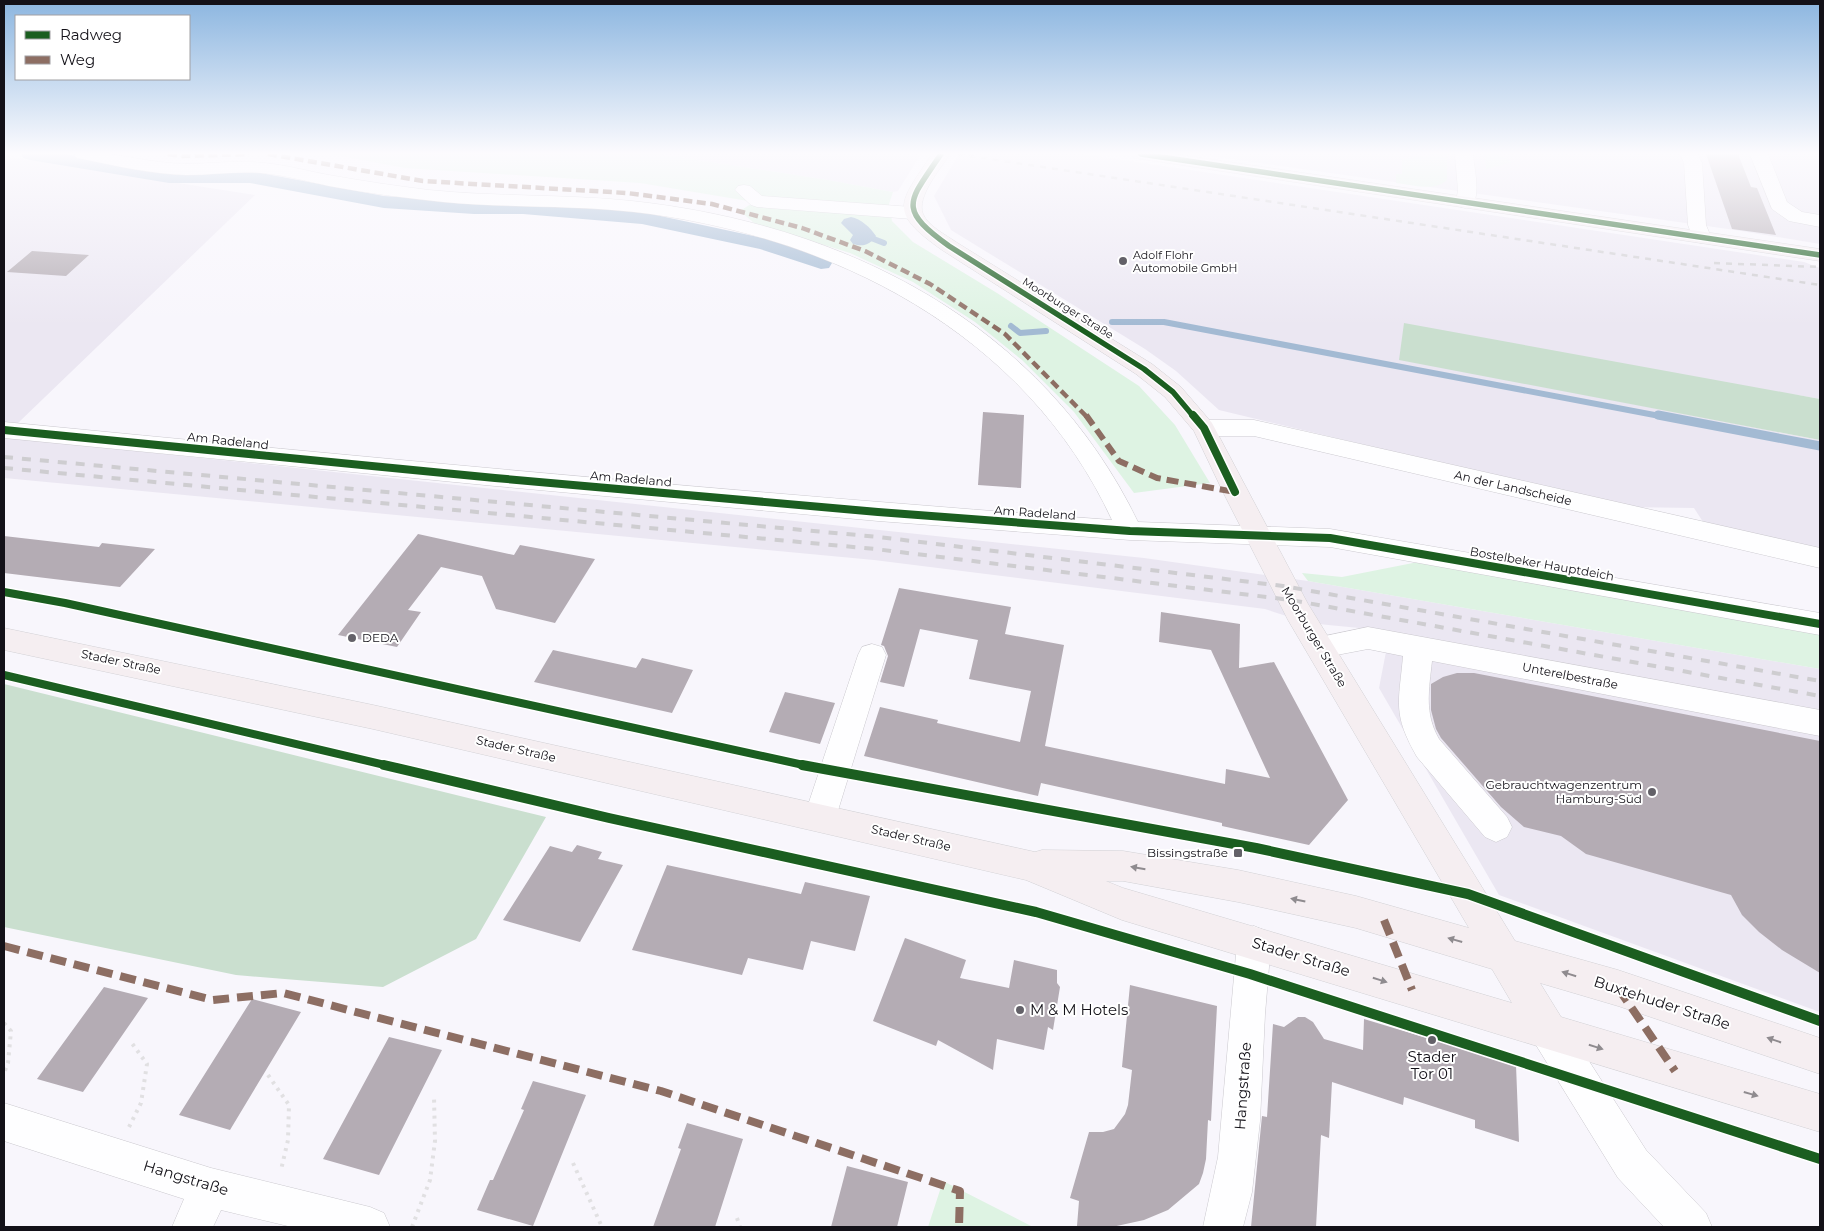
<svg xmlns="http://www.w3.org/2000/svg" width="1824" height="1231" font-family="Montserrat,sans-serif">
<style>
.built{fill:#ebe7f2}
.green{fill:#def3e3}
.forest{fill:#cadfcf}
.lines{fill:none;stroke-linecap:round;stroke-linejoin:round}
.stream-far1{stroke:#a3bad3;stroke-width:6}
.stream{stroke:#a3bad3;stroke-width:9}
.canal{fill:#a3bad3;fill-rule:evenodd}
.building{fill:#b4acb4}
.minor-casing{stroke:#cbc9cf;stroke-width:1}
.major-casing{stroke:#d2d1d5;stroke-width:1}
.path{stroke:#e1e0e2;stroke-width:4;stroke-dasharray:3 5;stroke-linecap:butt}
.minor{fill:#fefeff;fill-rule:evenodd}
.major{fill:#f5eef1;fill-rule:evenodd}
.rail-far1{stroke:#cecdd0;stroke-width:2.5;stroke-dasharray:6 6;stroke-linecap:butt}
.rail{stroke:#cecdd0;stroke-width:4;stroke-dasharray:9 9;stroke-linecap:butt}
.quiet-far2{stroke:#8d6e63;stroke-width:4.5;stroke-dasharray:9 4.5;stroke-linecap:butt}
.quiet-far1{stroke:#8d6e63;stroke-width:6;stroke-dasharray:12 6;stroke-linecap:butt}
.quiet{stroke:#8d6e63;stroke-width:8;stroke-dasharray:16 8;stroke-linecap:butt}
.cycleway-far2-casing{stroke:#fff;stroke-width:8}
.cycleway-far1-casing{stroke:#fff;stroke-width:11}
.cycleway-casing{stroke:#fff;stroke-width:13}
.cycleway-far2{stroke:#1b5e20;stroke-width:5.5}
.cycleway-far1{stroke:#1b5e20;stroke-width:8}
.cycleway{stroke:#1b5e20;stroke-width:10}
.oneway{fill:#8f8b8f}
.poi-dot{fill:#636168;stroke:#fff;stroke-width:2}
.labels{text-anchor:middle;stroke-width:4;stroke-linejoin:round;paint-order:stroke}
.far-poi-label{font-size:11px;fill:#131118;stroke:#fff;text-anchor:start}
.far-street-label{font-size:11px;fill:#131118;stroke:#fff}
.street-label{font-size:12px;fill:#131118;stroke:#fff}
.poi-label{font-size:12px;fill:#131118;stroke:#fff;text-anchor:end}
.near-street-label{font-size:15px;fill:#131118;stroke:#fff}
.near-poi-label{font-size:15px;fill:#131118;stroke:#fff;text-anchor:start}
</style>
<rect width="100%" height="100%" fill="#f8f6fc"/>
<path class="built" d="M 659,154 L 921,154 L 898,191 L 893,192 L 828,180 Z
M 959,154 L 1083,154 L 1804,262 L 1820,268 L 1820,399 L 1798,395 L 1399,359 L 1820,440 L 1820,552 L 1705,525 L 1694,508 L 1625,507 L 1219,410 L 1176,371 L 1145,349 L 951,230 L 934,196 Z
M 1196,154 L 1820,154 L 1820,244 L 1735,230 Z
M 4,156 L 255,195 L 18,423 L 4,422 Z
M 4,437 L 1144,558 L 1308,581 L 1820,669 L 1820,1012 L 1499,895 L 1379,688 L 1390,631 L 1308,623 L 1265,609 L 874,560 L 4,478 Z"/>
<path class="green" d="M 330,154 L 659,154 L 828,180 L 893,192 L 889,204 L 892,221 L 913,242 L 997,293 L 1139,386 L 1175,425 L 1210,483 L 1134,493 L 1074,412 L 1022,360 L 975,322 L 913,282 L 850,253 L 754,223 L 740,211 L 754,202 L 640,183 L 405,168 Z
M 1437,154 L 1447,154 L 1447,180 C 1434,192 1413,185 1396,183 L 1396,174 L 1402,174 L 1402,159 Z
M 1485,154 L 1499,154 L 1512,162 L 1486,169 Z
M 1418,562 L 1820,633 L 1820,669 L 1308,581 L 1302,573 L 1342,577 Z
M 943,1181 L 1033,1227 L 928,1227 Z"/>
<path class="forest" d="M 1404,323 L 1820,399 L 1820,440 L 1399,360 Z
M 4,684 L 546,817 L 476,939 L 383,987 L 236,975 L 4,927 Z"/>
<g class="lines">
<path class="stream-far1" d="M 866,236 L 884,243
M 1112,322 L 1164,322 L 1665,417
M 1011,326 L 1020,333 L 1046,331"/>
<path class="stream" d="M 1658,415 L 1820,446"/>
<path class="canal" d="M 21,154 L 64,154 L 169,171 L 250,171 L 384,196 L 474,202 L 523,202 L 642,212 L 772,240 L 829,258 L 832,263 L 829,268 L 821,269 L 760,249 L 642,224 L 523,214 L 474,214 L 384,208 L 250,183 L 169,183 L 30,160 L 23,158 Z
M 851,217 C 861,219 870,227 876,236 C 870,245 863,247 853,244 L 850,240 L 853,235 L 841,223 L 844,219 Z"/>
</g>
<path class="building" d="M 1706,154 L 1738,154 L 1751,187 L 1757,188 L 1776,235 L 1732,229 Z
M 32,251 L 89,255 L 66,276 L 7,272 Z
M 983,412 L 1024,415 L 1021,488 L 978,485 Z
M 418,534 L 514,555 L 520,545 L 595,559 L 555,623 L 496,609 L 482,576 L 441,567 L 408,610 L 421,612 L 397,647 L 338,635 Z
M 4,536 L 99,547 L 102,543 L 155,549 L 120,587 L 4,573 Z
M 899,588 L 1011,607 L 1005,634 L 1064,645 L 1045,746 L 1225,784 L 1226,769 L 1270,778 L 1211,650 L 1159,642 L 1161,612 L 1240,624 L 1239,668 L 1274,662 L 1348,800 L 1309,845 L 1222,826 L 1222,823 L 1041,783 L 1038,796 L 864,756 L 880,707 L 938,720 L 937,723 L 1020,742 L 1031,691 L 969,679 L 978,640 L 920,629 L 904,687 L 880,682 L 888,656 L 884,646 L 881,645 Z
M 553,650 L 636,668 L 642,658 L 693,670 L 672,713 L 534,682 Z
M 1457,673 L 1474,673 L 1541,686 L 1820,741 L 1820,973 L 1782,950 L 1759,932 L 1742,915 L 1731,895 L 1586,854 L 1561,836 L 1524,827 L 1501,807 L 1441,738 L 1436,729 L 1431,710 L 1431,684 L 1443,677 Z
M 785,692 L 835,703 L 820,744 L 769,732 Z
M 577,845 L 602,852 L 598,859 L 623,865 L 580,942 L 503,920 L 550,846 L 572,852 Z
M 667,865 L 801,894 L 805,882 L 870,896 L 855,951 L 811,941 L 803,970 L 748,958 L 742,975 L 632,950 Z
M 905,938 L 966,960 L 960,978 L 1009,988 L 1014,960 L 1057,970 L 1057,983 L 1060,987 L 1053,1030 L 1048,1027 L 1044,1050 L 997,1039 L 993,1070 L 938,1040 L 936,1046 L 873,1021 Z
M 1130,985 L 1217,1006 L 1211,1121 L 1208,1120 L 1206,1159 L 1203,1173 L 1199,1184 L 1168,1210 L 1144,1220 L 1112,1227 L 1077,1226 L 1079,1201 L 1070,1198 L 1089,1132 L 1103,1132 L 1114,1129 L 1125,1114 L 1128,1105 L 1132,1070 L 1122,1067 Z
M 104,987 L 148,998 L 83,1092 L 37,1079 Z
M 252,999 L 301,1012 L 230,1130 L 179,1115 Z
M 1298,1017 L 1305,1017 L 1313,1022 L 1324,1039 L 1363,1050 L 1364,1019 L 1516,1065 L 1519,1142 L 1475,1128 L 1475,1120 L 1404,1097 L 1403,1105 L 1332,1082 L 1329,1138 L 1321,1135 L 1316,1227 L 1251,1227 L 1262,1116 L 1267,1117 L 1273,1024 L 1284,1027 Z
M 389,1037 L 442,1050 L 379,1175 L 323,1159 Z
M 533,1081 L 586,1095 L 533,1226 L 477,1210 L 490,1180 L 493,1180 L 524,1110 L 521,1109 Z
M 687,1123 L 743,1139 L 715,1227 L 653,1227 L 681,1149 L 678,1148 Z
M 847,1166 L 908,1182 L 897,1227 L 831,1227 Z"/>
<g class="lines">
<g class="minor-casing">
<path id="minor" d="M 74,154 C 86,154 99,153 110,154 C 130,157 149,161 169,163 C 201,166 233,159 264,163 C 286,165 307,171 329,175 C 362,181 396,186 429,190 C 497,197 565,194 632,201 C 845,224 1042,323 1138,522 L 1330,529 L 1820,613 L 1820,635 L 1330,547 L 1130,540 L 878,521 L 495,486 L 4,438 L 4,422 C 373,458 742,493 1112,520 C 1025,332 832,235 634,212 C 570,205 507,208 443,202 C 405,198 367,193 329,186 C 306,181 284,175 261,173 C 236,171 211,175 186,175 C 151,174 117,166 83,159 L 77,158 Z
M 1455,154 L 1473,154 C 1474,169 1481,193 1472,206 L 1465,208 L 1458,206 L 1456,202 L 1458,190 Z
M 1680,154 L 1698,154 L 1702,163 L 1706,225 L 1711,237 L 1708,241 L 1701,243 L 1694,241 L 1688,225 L 1684,163 Z
M 1750,154 L 1768,154 L 1787,202 L 1802,212 L 1820,215 L 1820,227 L 1789,221 L 1772,209 Z
M 744,185 L 750,186 L 762,196 L 912,207 L 919,209 L 921,213 L 919,217 L 912,219 L 757,207 L 751,205 L 735,190 L 738,186 Z
M 1204,420 L 1254,420 L 1820,548 L 1820,568 L 1254,436 L 1204,436 L 1196,433 L 1192,428 L 1196,423 Z
M 1368,627 L 1820,710 L 1820,736 L 1432,661 C 1429,689 1424,713 1439,739 L 1507,817 L 1512,827 L 1507,837 L 1496,842 L 1485,837 L 1417,757 C 1392,713 1399,703 1403,656 L 1368,649 L 1321,658 L 1311,655 L 1307,647 L 1311,639 Z
M 872,644 L 882,647 L 886,655 L 836,817 L 831,827 L 820,831 L 809,827 L 804,817 L 858,655 L 862,647 Z
M 1254,926 L 1266,931 L 1271,943 L 1265,1014 L 1260,1121 L 1252,1192 L 1243,1227 L 1203,1227 L 1218,1157 L 1237,943 L 1242,931 Z
M 1549,1014 L 1562,1019 L 1646,1150 L 1706,1213 L 1712,1227 L 1664,1227 L 1618,1178 L 1536,1045 L 1531,1032 L 1536,1019 Z
M 4,1103 L 211,1168 L 370,1207 L 384,1213 L 390,1227 L 292,1227 L 221,1210 L 213,1227 L 172,1227 L 184,1199 L 4,1141 Z"/>
</g>
<g class="major-casing">
<path id="major" d="M 932,154 L 950,154 C 941,168 916,197 923,214 C 928,226 946,235 956,242 L 1152,364 L 1181,387 L 1212,423 L 1308,604 L 1515,941 L 1618,970 L 1820,1038 L 1820,1074 L 1618,1006 L 1540,983 L 1561,1017 L 1820,1094 L 1820,1132 L 1122,920 L 1026,880 L 373,729 L 4,650 L 4,628 L 373,705 L 1035,852 L 1042,850 L 1123,851 L 1238,870 L 1356,896 L 1469,928 L 1288,620 L 1223,492 L 1194,431 L 1165,397 L 1136,374 L 942,250 C 887,211 899,204 932,154 ZM 1106,881 L 1123,881 L 1238,902 L 1356,928 L 1492,969 L 1512,1003 L 1123,888 Z
M 1132,154 L 1175,154 L 1820,249 L 1820,261 L 1141,159 L 1135,158 Z"/>
</g>
<path class="path" d="M 4,1023 L 11,1031 L 8,1063 L 4,1073
M 268,1075 L 289,1105 L 288,1140 L 281,1170
M 129,1127 L 141,1103 L 147,1064 L 131,1042
M 573,1163 L 602,1227
M 737,1218 L 740,1227
M 412,1227 L 430,1180 L 435,1141 L 434,1097"/>
<use href="#minor" class="minor"/>
<use href="#major" class="major"/>
<path class="rail-far1" d="M 957,154 L 1820,285
M 1714,263 L 1820,267"/>
<path class="rail" d="M 4,457 L 879,537 L 1283,586 L 1820,681
M 4,468 L 875,549 L 1291,600 L 1820,696"/>
<path class="quiet-far2" d="M 168,154 L 181,156 L 249,154
M 268,154 L 423,181 L 627,193 L 712,204 L 802,228 L 865,251 L 930,284 L 1005,334 L 1087,417"/>
<path class="quiet-far1" d="M 1086,415 L 1119,461 L 1157,478 L 1235,492"/>
<path class="quiet" d="M 1384,920 L 1412,990
M 4,946 L 213,1000 L 283,993 L 661,1091 L 960,1191 L 959,1227
M 1618,988 L 1675,1071"/>
<g class="cycleway-far2-casing">
<path id="cycleway-far2" d="M 941,154 C 909,202 896,208 949,246 L 1144,369 L 1173,392 L 1194,417
M 1141,154 L 1820,255"/>
</g>
<g class="cycleway-far1-casing">
<path id="cycleway-far1" d="M 1193,415 L 1204,428 L 1235,492
M 4,430 L 495,478 L 878,512 L 1130,531 L 1330,538 L 1820,624
M 4,592 L 65,603 L 808,766
M 4,675 L 389,766"/>
</g>
<g class="cycleway-casing">
<path id="cycleway" d="M 384,765 L 609,818 L 1036,912 L 1250,974 L 1820,1159
M 802,765 L 1256,848 L 1468,894 L 1820,1021"/>
</g>
<use href="#cycleway-far2" class="cycleway-far2"/>
<use href="#cycleway-far1" class="cycleway-far1"/>
<use href="#cycleway" class="cycleway"/>
</g>
<defs><path id="oneway-solid" d="M-6-.8H1V-3.2L6.5 0L1 3.2V.8H-6Z" transform="scale(1.25)"/></defs>
<g class="oneway">
<use href="#oneway-solid" transform="translate(1138 868) rotate(-170)"/>
<use href="#oneway-solid" transform="translate(1298 900) rotate(-168)"/>
<use href="#oneway-solid" transform="translate(1455 940) rotate(-164)"/>
<use href="#oneway-solid" transform="translate(1569 974) rotate(-163)"/>
<use href="#oneway-solid" transform="translate(1380 980) rotate(17)"/>
<use href="#oneway-solid" transform="translate(1774 1040) rotate(-161)"/>
<use href="#oneway-solid" transform="translate(1596 1047) rotate(17)"/>
<use href="#oneway-solid" transform="translate(1751 1094) rotate(16)"/>
</g>
<linearGradient id="sky" x2="0" y2="1"><stop stop-color="#8cb6e0"/><stop offset="0.47" stop-color="#fcfbfe"/><stop offset="1" stop-color="#fcfbfe" stop-opacity="0"/></linearGradient>
<rect width="1824" height="326" fill="url(#sky)"/>
<g class="poi-dot">
<circle cx="1123" cy="261" r="5"/>
<circle cx="352" cy="638" r="5"/>
<circle cx="1652" cy="792" r="5"/>
<rect x="1233" y="848" width="10" height="10" rx="2.5"/>
<circle cx="1020" cy="1010" r="5"/>
<circle cx="1432" cy="1040" r="5"/>
</g>
<g class="labels">
<g class="far-poi-label">
<text x="1133" y="259">Adolf Flohr<tspan x="1133" dy="13">Automobile GmbH</tspan></text>
</g>
<g class="far-street-label">
<text transform="translate(1068 308) rotate(32)" y="4">Moorburger Straße</text>
</g>
<g class="street-label">
<text transform="translate(228 441) rotate(6)" y="4">Am Radeland</text>
<text transform="translate(631 479) rotate(5)" y="4">Am Radeland</text>
<text transform="translate(1513 488) rotate(13)" y="4">An der Landscheide</text>
<text transform="translate(1035 513) rotate(4)" y="4">Am Radeland</text>
<text transform="translate(1542 564) rotate(10)" y="4">Bostelbeker Hauptdeich</text>
<text transform="translate(1314 637) rotate(59)" y="4">Moorburger Straße</text>
<text transform="translate(121 662) rotate(12)" y="4">Stader Straße</text>
<text transform="translate(1570 676) rotate(11)" y="4">Unterelbestraße</text>
<text transform="translate(516 749) rotate(13)" y="4">Stader Straße</text>
<text transform="translate(911 838) rotate(13)" y="4">Stader Straße</text>
</g>
<g class="poi-label">
<text x="362" y="642" text-anchor="start">DEDA</text>
<text x="1642" y="789">Gebrauchtwagenzentrum<tspan x="1642" dy="14">Hamburg-Süd</tspan></text>
<text x="1228" y="857">Bissingstraße</text>
</g>
<g class="near-street-label">
<text transform="translate(1301 957) rotate(17)" y="5">Stader Straße</text>
<text transform="translate(1662 1003) rotate(18)" y="5">Buxtehuder Straße</text>
<text transform="translate(1243 1086) rotate(-86)" y="5">Hangstraße</text>
<text transform="translate(186 1178) rotate(17)" y="5">Hangstraße</text>
</g>
<g class="near-poi-label">
<text x="1030" y="1015">M &amp; M Hotels</text>
<text x="1432" y="1062" text-anchor="middle">Stader<tspan x="1432" dy="17">Tor 01</tspan></text>
</g>
</g>
<rect width="1824" height="1231" fill="none" stroke="#131118" stroke-width="10"/>
<rect x="15" y="15" width="175" height="65" fill="#ffffff" stroke="#a1a0a3"/>
<rect x="25" y="31" width="25" height="8" fill="#1b5e20" stroke="#a1a0a3"/>
<text x="60" y="40" font-size="15" fill="#131118">Radweg</text>
<rect x="25" y="56" width="25" height="8" fill="#8d6e63" stroke="#a1a0a3"/>
<text x="60" y="65" font-size="15" fill="#131118">Weg</text>
</svg>
